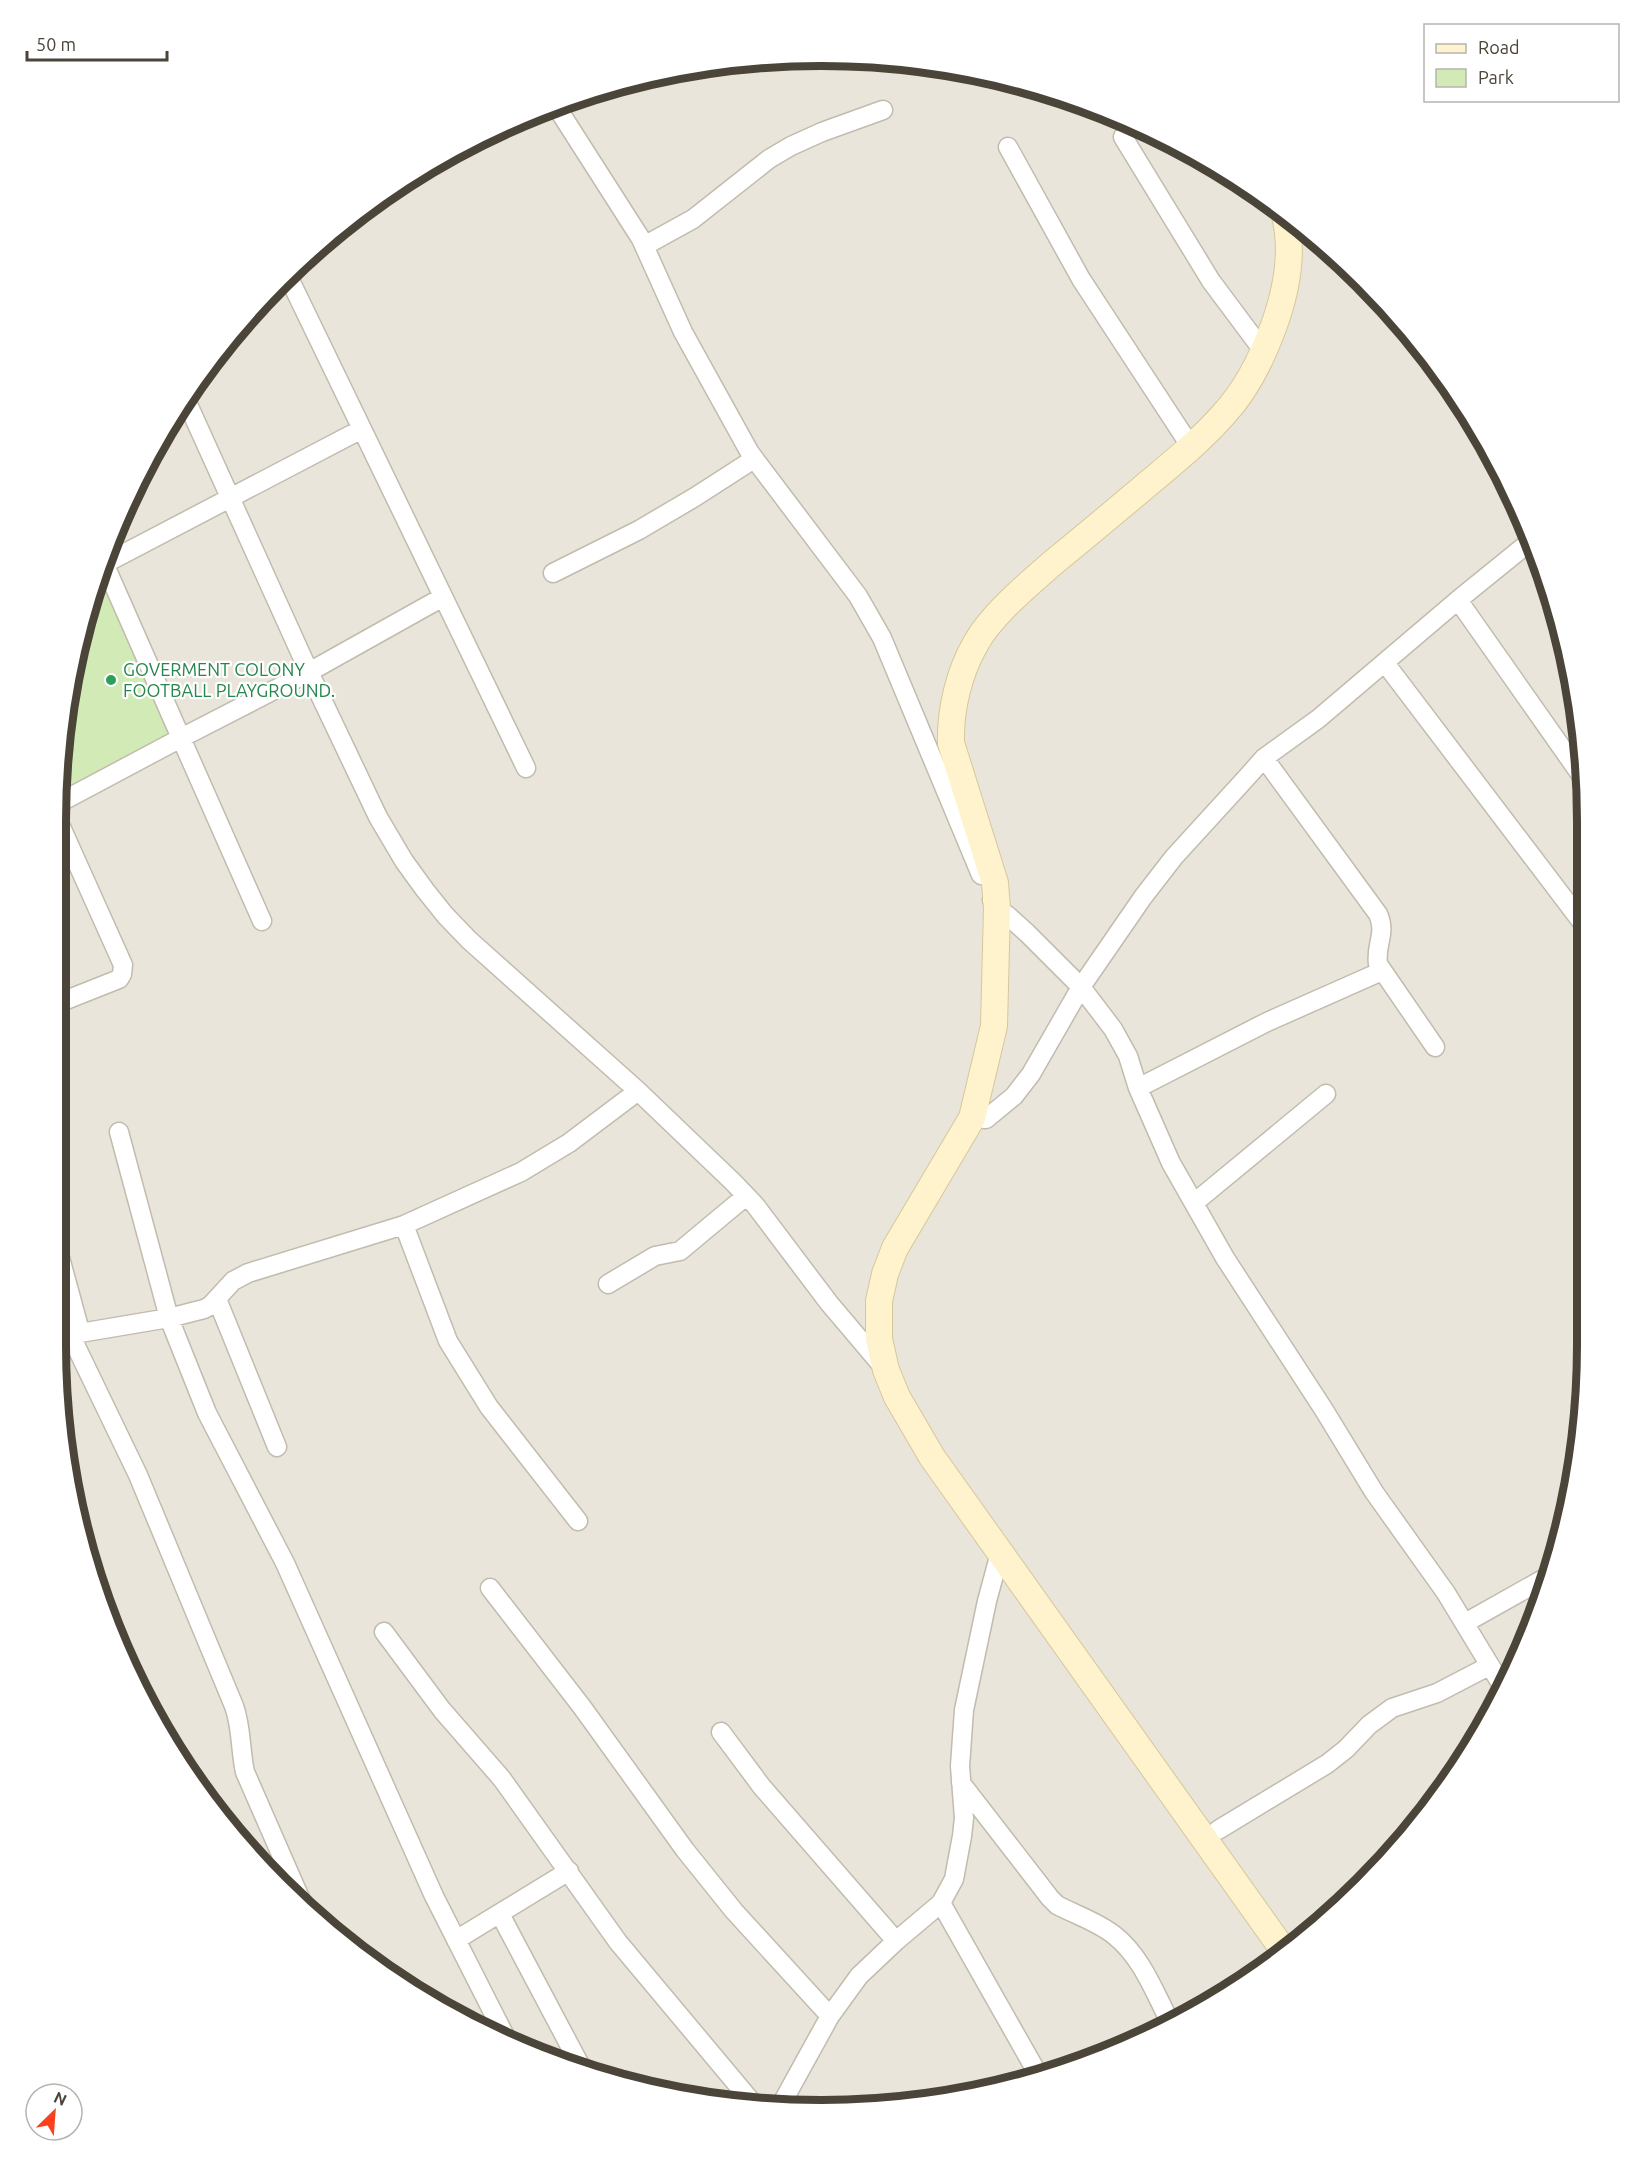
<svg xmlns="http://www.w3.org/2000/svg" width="1643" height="2166" font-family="Ubuntu,sans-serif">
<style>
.residential{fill:#eae5da}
.green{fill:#d2eab5}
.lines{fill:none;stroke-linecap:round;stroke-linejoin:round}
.street-casing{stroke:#c2bbae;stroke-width:21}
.secondary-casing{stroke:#d6c79b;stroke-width:28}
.street{stroke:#fff;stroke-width:18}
.secondary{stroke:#fff3cd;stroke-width:26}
.leisure-dot{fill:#2e9e5b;stroke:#fff;stroke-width:2}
.labels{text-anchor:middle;stroke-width:4.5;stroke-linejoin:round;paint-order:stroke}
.leisure-label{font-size:18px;fill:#27864d;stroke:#fff;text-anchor:start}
.rim{fill:none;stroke:#4b4439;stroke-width:8}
</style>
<rect width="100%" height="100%" fill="#f6f3ec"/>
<path class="residential" d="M 821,56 L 971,70 L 1114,114 L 1247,184 L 1363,280 L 1458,396 L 1529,529 L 1581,722 L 1581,1445 L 1529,1637 L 1459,1770 L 1363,1886 L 1247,1981 L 1067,2070 L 871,2109 L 672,2096 L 482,2031 L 355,1952 L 280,1886 L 158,1728 L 82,1543 L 56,1344 L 57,772 L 82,623 L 135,482 L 214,355 L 280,280 L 396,185 L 528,114 L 672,70 Z"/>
<path class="green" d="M 102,569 L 174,738 L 57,800 L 57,772 L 82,623 Z"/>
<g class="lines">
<g class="street-casing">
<path id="street" d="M 556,106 L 641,239 L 683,332 L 750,453 L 858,596 L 882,638 L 981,875
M 1123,137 L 1211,281 L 1264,352
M 1008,147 L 1081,279 L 1191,447
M 644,246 L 693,219 L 769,159 L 791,146 L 822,132 L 883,110
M 287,274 L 526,768
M 186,400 L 309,672 L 378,817 L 404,861 L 425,890 L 445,915 L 469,940 L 638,1091 L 733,1182 L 755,1205 L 829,1303 L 884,1368
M 104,563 L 181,738 L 309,672 L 443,597
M 104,564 L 362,429
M 553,573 L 639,530 L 695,497 L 754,459
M 1458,600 L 1581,775
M 1385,663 L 1581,921
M 1264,758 L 1378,914 C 1387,934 1375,944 1378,964 L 1435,1047
M 57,804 L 181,738 L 262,921
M 992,900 L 997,908 L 1007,915 L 1027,933 L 1081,987 L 1113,1029 L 1128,1056 L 1138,1088 L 1171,1163 L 1225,1258 L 1324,1410 L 1374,1492 L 1446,1593 L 1503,1687
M 56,1004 L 119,979 L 122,974 L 123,965 L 57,818
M 1138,1088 L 1267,1022 L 1382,971
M 972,1118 L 986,1119 L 1014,1096 L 1031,1074 L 1081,987 L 1143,897 L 1174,857 L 1248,776 L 1264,758 L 1318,719 L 1458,600 L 1532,540
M 119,1132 L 169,1318 L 207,1413 L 285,1563 L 434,1896 L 507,2040
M 1194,1203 L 1326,1094
M 404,1225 L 448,1341 L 489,1407 L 578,1521
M 56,1243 L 80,1331
M 608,1284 L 655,1256 L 680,1251 L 746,1196
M 217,1299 L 277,1447
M 70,1334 L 138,1475 L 234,1706 C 242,1728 240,1750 245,1772 L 304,1907
M 56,1337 L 169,1318 L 204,1309 L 210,1306 L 233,1281 L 248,1273 L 404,1225 L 521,1172 L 569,1143 L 638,1091
M 490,1588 L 582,1707 L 685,1850 L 734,1911 L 830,2016
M 1465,1623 L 1545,1578
M 384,1632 L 442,1710 L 502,1779 L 618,1942 L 751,2101
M 721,1732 L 762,1787 L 896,1941
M 961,1783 L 1050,1898 L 1057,1905 C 1076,1915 1098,1922 1114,1935 C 1141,1956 1154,1991 1169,2020
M 1218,1830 L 1327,1764 L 1346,1749 L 1369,1725 L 1392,1708 L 1437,1693 L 1489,1666
M 941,1903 L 1039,2076
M 500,1914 L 580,2065
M 456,1940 L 569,1871
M 782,2103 L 830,2016 L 859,1976 L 896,1941 L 941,1903 L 954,1879 L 962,1836 L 964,1818 L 960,1766 L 964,1710 L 987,1601 L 1000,1553"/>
</g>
<g class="secondary-casing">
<path id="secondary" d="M 1284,1951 L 932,1457 L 897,1397 L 886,1370 L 879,1339 L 879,1301 L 885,1274 L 895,1248 L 972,1118 L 994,1026 L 997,908 L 995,883 L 951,743 C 950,710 959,672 976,643 C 992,614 1030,583 1055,561 C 1087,535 1118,509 1150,482 C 1175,461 1201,440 1224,414 C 1246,390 1262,358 1273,328 C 1286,293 1294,253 1285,216"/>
</g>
<use href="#street" class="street"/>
<use href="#secondary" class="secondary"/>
</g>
<circle class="leisure-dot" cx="111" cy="680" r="6"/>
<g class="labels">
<g class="leisure-label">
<text x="123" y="676">GOVERMENT COLONY<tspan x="123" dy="21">FOOTBALL PLAYGROUND.</tspan></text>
</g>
</g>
<path d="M0 0H1643V2166H0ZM821 66H822A755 755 0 0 1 1577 821V1345A755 755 0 0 1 822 2100H821A755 755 0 0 1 66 1345V821A755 755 0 0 1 821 66Z" fill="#fff" fill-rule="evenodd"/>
<path class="rim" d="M821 66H822A755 755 0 0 1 1577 821V1345A755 755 0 0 1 822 2100H821A755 755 0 0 1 66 1345V821A755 755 0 0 1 821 66Z"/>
<rect x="1424" y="24" width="195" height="78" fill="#ffffff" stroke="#b7b4b0" stroke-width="1.5"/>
<rect x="1436" y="44" width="30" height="9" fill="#fff3cd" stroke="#b7b4b0" stroke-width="1.5"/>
<text x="1478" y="54" font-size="18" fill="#4b4439">Road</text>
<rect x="1436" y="69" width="30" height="18" fill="#d2eab5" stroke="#b7b4b0" stroke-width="1.5"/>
<text x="1478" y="84" font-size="18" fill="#4b4439">Park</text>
<g transform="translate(54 2112) rotate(25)"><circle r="28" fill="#ffffff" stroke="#b7b4b0" stroke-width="1.5"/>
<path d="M0-4.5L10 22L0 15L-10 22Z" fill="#fc3f1d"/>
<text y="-9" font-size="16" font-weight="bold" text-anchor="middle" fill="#4b4439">N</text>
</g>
<path d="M27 51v9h140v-9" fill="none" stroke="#4b4439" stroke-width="3"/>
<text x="36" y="51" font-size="18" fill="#4b4439" stroke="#ffffff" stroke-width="4.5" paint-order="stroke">50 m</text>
</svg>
